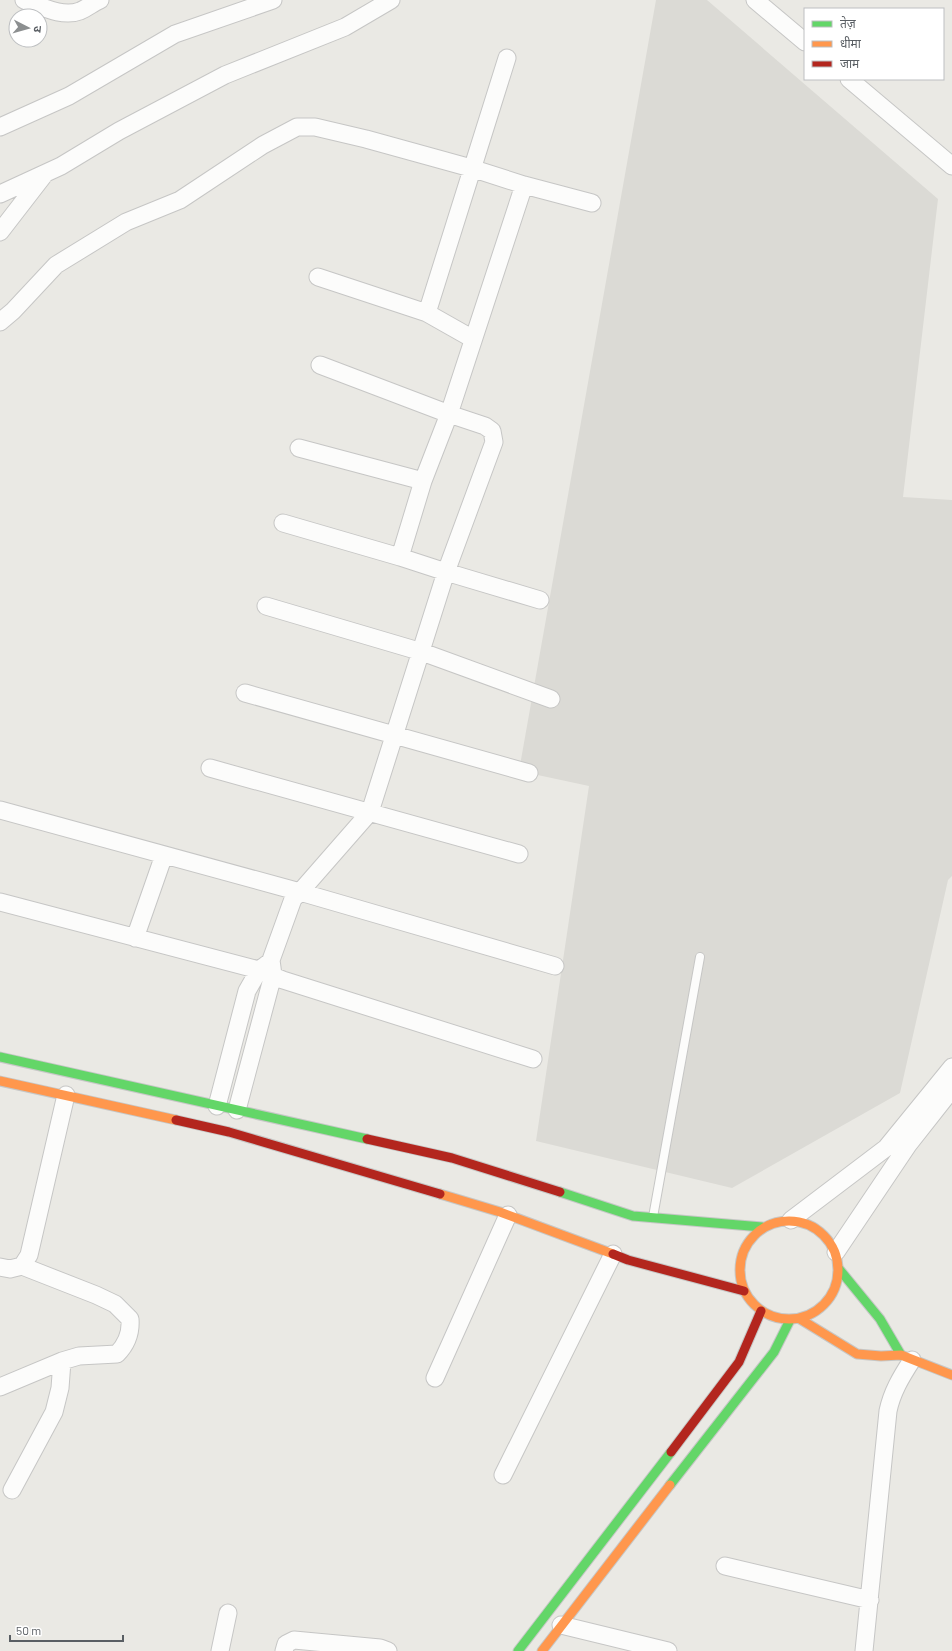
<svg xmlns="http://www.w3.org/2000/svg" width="952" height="1651" font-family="Barlow,'Noto Sans Devanagari',sans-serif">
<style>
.industrial{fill:#dbdad5}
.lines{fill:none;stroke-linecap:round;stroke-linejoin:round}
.lane-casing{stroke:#c6c6c5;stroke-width:10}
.street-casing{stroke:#c6c6c5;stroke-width:19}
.fast-casing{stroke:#c6c7c6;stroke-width:11}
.slow-casing{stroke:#c6c7c6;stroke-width:11}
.jam-casing{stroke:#c6c7c6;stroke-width:11}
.lane{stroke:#fcfcfb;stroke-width:8}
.street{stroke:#fcfcfb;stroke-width:17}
.fast{stroke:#63d668;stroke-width:9}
.slow{stroke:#ff974d;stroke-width:9}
.jam{stroke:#b3261e;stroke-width:9}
</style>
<rect width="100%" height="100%" fill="#eae9e4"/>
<path class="industrial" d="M 656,0 L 707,0 L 938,199 L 903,497 L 952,500 L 952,876 L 948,880 L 900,1093 L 732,1188 L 536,1141 L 589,786 L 519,771 Z"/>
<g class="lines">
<g class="lane-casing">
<path id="lane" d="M 653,1217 L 700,957"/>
</g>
<g class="street-casing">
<path id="street" d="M 24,0 C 41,6 62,18 80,11 C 87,8 93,3 100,0
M 755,0 L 805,42
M 849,79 L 952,166
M 0,127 L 69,96 L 175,34 L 273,0
M 0,194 L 61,166 L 119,131 L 225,75 L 345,27 L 391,0
M 0,232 L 44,175
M 318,277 L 427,313
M 0,322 L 13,311 L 56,265 L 126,222 L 180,200 L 263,145 L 297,127 L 315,127 L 366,139 L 471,168 L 524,185 L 592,203
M 473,339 L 427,313 L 507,58
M 320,365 L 449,414 L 485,426 L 492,431 L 494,442 L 446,572 L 540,600
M 299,448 L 423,481
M 283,523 L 400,557
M 266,606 L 422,652 L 551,699
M 245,693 L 529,773
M 210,768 L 519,854
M 0,810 L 300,892 L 370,812 L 446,572 L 400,557 L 423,481 L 449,414 L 524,185
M 0,902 L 259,970 L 283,980 L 533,1059
M 135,938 L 164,855
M 217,1106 L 247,991 L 259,970 L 267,964
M 237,1110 L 273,975 L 271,960 L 293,899 L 300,892 L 555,966
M 791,1220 L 886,1148 L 952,1067
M 836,1252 L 908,1145 L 952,1089
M 0,1267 L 10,1269 L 22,1266 L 29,1255 L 66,1095
M 435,1378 L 508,1215
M 0,1387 L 62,1361 L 79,1356 L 117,1354 C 127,1344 131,1332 130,1319 L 115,1304 L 96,1295 L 22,1266
M 503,1475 L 613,1254
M 12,1490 L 54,1412 L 60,1388 L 62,1361
M 725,1566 L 870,1600
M 561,1625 L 668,1651
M 220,1651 L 228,1613
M 284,1651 L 286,1644 L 294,1640 L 380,1648 L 388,1651
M 864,1651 L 888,1411 C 892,1392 901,1377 912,1360"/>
</g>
<g class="fast-casing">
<path id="fast" d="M 0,1057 L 367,1139
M 560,1192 L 633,1216 L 762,1227
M 839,1269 L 880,1319 L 901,1355
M 670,1485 L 774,1352 L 790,1320
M 518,1651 L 671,1452"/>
</g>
<g class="slow-casing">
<path id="slow" d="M 0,1081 L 176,1120
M 440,1194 L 500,1212 L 613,1254
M740 1270a49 49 0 1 1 98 0a49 49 0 1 1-98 0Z
M 800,1319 L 857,1354 L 881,1356 L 901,1355 L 952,1375
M 542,1651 L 670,1485"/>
</g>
<g class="jam-casing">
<path id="jam" d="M 176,1120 L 229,1132 L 440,1194
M 367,1139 L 452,1158 L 560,1192
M 613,1254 L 628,1260 L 744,1291
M 671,1452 L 739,1362 L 761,1311"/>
</g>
<use href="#lane" class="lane"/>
<use href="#street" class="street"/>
<use href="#fast" class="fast"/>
<use href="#slow" class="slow"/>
<use href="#jam" class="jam"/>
</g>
<rect x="804" y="8" width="140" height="72" fill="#ffffff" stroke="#bdbfc1"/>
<rect x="812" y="21" width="20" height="6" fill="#63d668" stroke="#bdbfc1"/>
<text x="840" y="28" font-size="12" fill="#595e63">तेज़</text>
<rect x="812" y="41" width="20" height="6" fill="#ff974d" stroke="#bdbfc1"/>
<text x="840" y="48" font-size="12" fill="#595e63">धीमा</text>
<rect x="812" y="61" width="20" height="6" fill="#b3261e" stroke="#bdbfc1"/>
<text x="840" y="68" font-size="12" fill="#595e63">जाम</text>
<g transform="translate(28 28) rotate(96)"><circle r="19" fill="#ffffff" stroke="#bdbfc1"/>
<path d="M0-3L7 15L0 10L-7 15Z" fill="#8c8f90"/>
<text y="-6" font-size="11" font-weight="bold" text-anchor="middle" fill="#595e63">उ</text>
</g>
<path d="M10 1635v6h113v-6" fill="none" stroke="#595e63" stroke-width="2"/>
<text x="16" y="1635" font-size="12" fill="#595e63" stroke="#ffffff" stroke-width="3" paint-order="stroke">50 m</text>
</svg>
